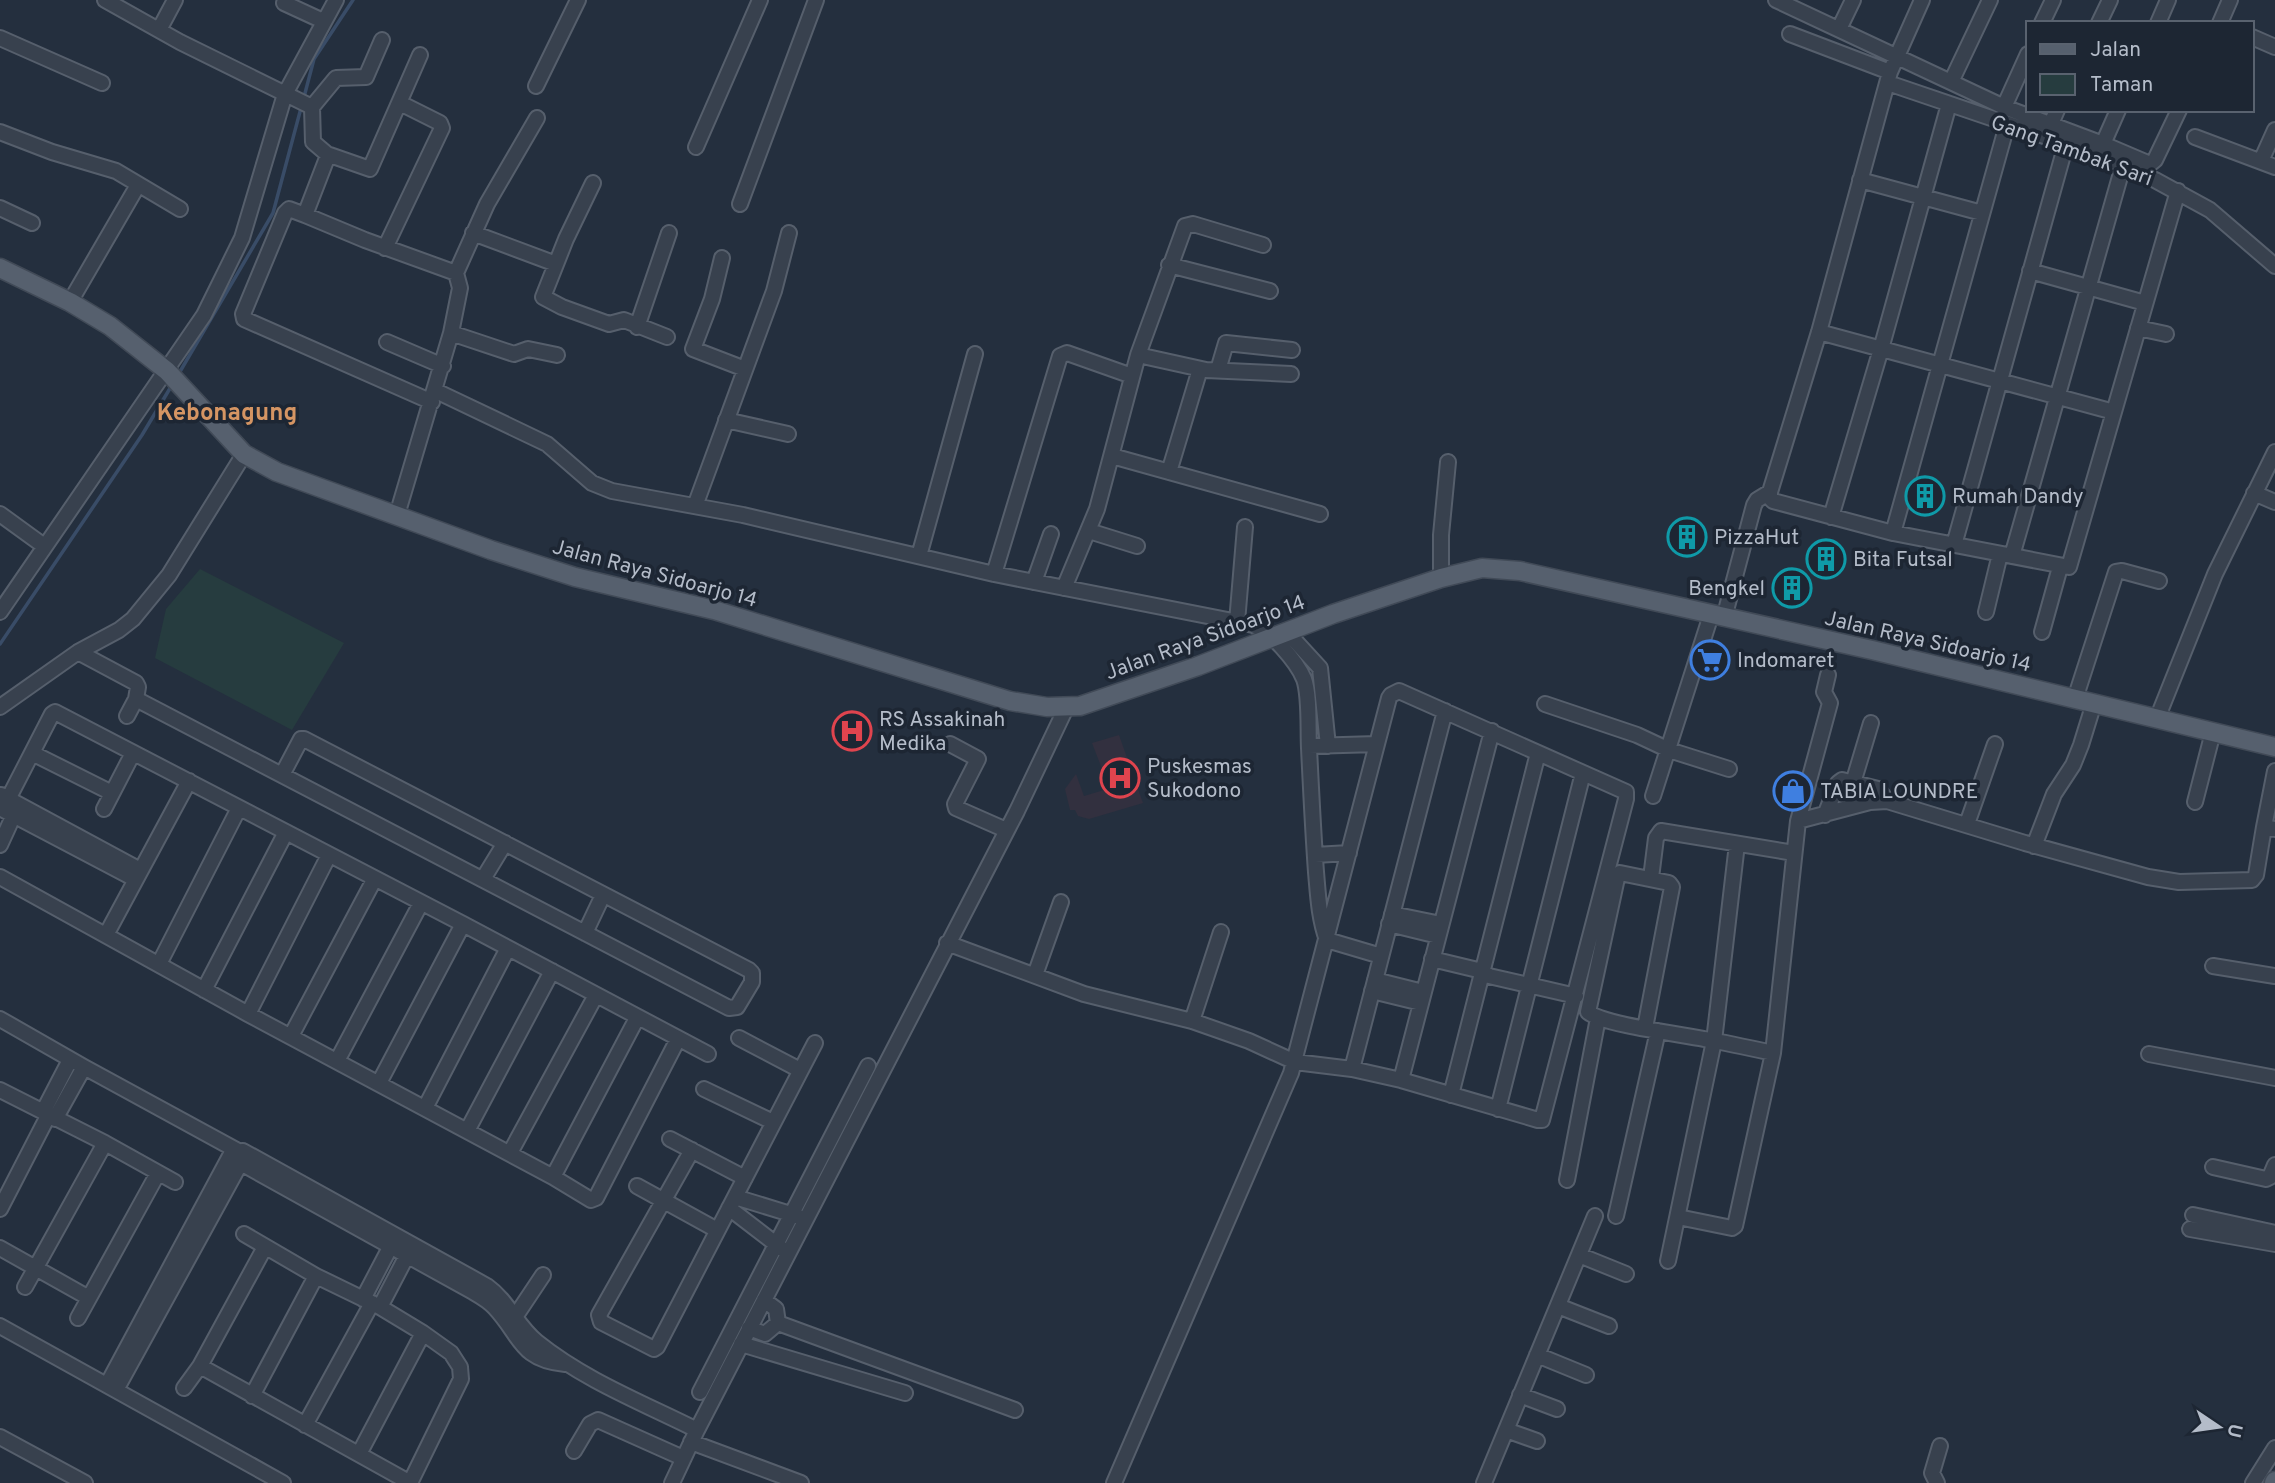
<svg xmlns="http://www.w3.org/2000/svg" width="2275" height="1483" font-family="Overpass,sans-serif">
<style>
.medical{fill:#32303f}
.green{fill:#263c3f}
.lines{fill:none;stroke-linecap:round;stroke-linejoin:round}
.stream{stroke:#394c67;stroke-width:3.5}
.minor-casing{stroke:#565f6c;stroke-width:18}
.major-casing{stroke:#414a57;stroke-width:21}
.minor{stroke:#38414e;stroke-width:14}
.major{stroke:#56606e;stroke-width:18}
.labels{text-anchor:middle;stroke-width:7;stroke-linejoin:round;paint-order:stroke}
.street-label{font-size:21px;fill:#b4bcc9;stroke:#1d2633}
.poi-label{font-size:21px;fill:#b4bcc9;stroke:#1d2633;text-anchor:start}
.quarter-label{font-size:24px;font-weight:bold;fill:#d59563;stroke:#1d2633}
</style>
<rect width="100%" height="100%" fill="#242f3e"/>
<path class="medical" d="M 1119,735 L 1143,803 L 1089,819 L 1078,816 L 1075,810 L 1070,810 L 1065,789 L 1076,774 L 1084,796 L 1104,790 L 1107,782 L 1092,743 Z"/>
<path class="green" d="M 200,569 L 344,643 L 292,730 L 155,658 L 166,609 Z"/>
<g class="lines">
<path class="stream" d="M 304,97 L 314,59 L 353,0
M 178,375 L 273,213 L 301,108
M 0,644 L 142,435 L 172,385"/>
<g class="minor-casing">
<path id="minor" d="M 105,0 L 180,42 L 312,107
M 1776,0 L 2004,107 L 2103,144 L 2150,164 L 2155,160 L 2179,110
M 284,3 L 323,21
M 2042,23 L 2053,0
M 2099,23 L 2110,0
M 2158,23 L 2168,0
M 2220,23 L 2230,0
M 1839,29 L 1853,0
M 159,30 L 175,0
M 1790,34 L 1890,72
M 2252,37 L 2275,47
M 0,38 L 102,83
M 382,40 L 366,77 L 336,78 L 312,107 L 313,142 L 327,154 L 327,158 L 305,215 L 365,240 L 456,273 L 460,288 L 451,333 L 397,515
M 1951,82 L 1990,0
M 1888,83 L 2103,156 L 2155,180 L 2210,210 L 2275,266
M 536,86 L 578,0
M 2004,107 L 2028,54
M 2051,124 L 2057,110
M 0,132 L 52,152 L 116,171 L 180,209
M 2195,137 L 2275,167
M 2103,144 L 2118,110
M 696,147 L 760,0
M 327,154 L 370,169 L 420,55
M 2261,161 L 2275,130
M 1860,180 L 1982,213
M 593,183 L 566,239 L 543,297 L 562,307 L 609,324 L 624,320 L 667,337
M 740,204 L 816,0
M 0,208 L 32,223
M 305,215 L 289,209 L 285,213 L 243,314 L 244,319 L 432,402
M 473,233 L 556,264
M 385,248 L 442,128 L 440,123 L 400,103
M 722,258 L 712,299 L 693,349 L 745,369
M 1169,265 L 1270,291
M 2030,271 L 2145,303
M 456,273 L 487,204 L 537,118
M 70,302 L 138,185
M 637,327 L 669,233
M 2138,328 L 2166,334
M 1819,332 L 2114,412
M 451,333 L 514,354 L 528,349 L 557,355
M 387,342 L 443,366
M 1138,355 L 1206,370 L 1291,374
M 1218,370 L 1226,343 L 1292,350
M 436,391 L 547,444 L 592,483 L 612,491 L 743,515 L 994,574 L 1253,625 C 1270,630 1297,662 1304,679 C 1310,695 1308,730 1309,748 C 1311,789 1313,831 1316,872 C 1318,895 1319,918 1327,940 L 1381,956
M 726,420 L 788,434
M 1112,456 L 1320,514
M 1169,472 L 1200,369
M 1770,492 L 1770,498 L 1773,501 L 1893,533 L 2069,567 L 2178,191
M 2254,493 L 2275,502
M 695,506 L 774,291 L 789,233
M 0,514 L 44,546
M 1831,517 L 1881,349 L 1949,104
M 1089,531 L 1137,546
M 1893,533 L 2007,125
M 1954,545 L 2066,144
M 919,556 L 975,354
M 2012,556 L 2123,166
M 994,574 L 1060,356 L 1067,353 L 1132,376
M 1441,578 L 1441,535 L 1448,462
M 1034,582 L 1051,534
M 1064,588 L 1097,509 L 1138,355 L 1185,226 L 1193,224 L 1263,245
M 0,612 L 204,315 L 242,238 L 285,94 L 336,0
M 1986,612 L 2000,554
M 1724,618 L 1754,505 L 1757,500 L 1770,492 L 1819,332 L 1890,72 L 1922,0
M 1237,622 L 1245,527
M 1287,632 L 1320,668 L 1328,746
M 2042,632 L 2060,567
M 78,652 L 136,683 L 138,687 L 136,699 L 127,716
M 136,699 L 729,1008 L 737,1007 L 752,982 L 752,973 L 749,970 L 304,739 L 301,739 L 282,775
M 2075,699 L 2116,572 L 2122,571 L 2159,581
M 1545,704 L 1637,735 L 1669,750 L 1729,769
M 0,707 L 78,652 L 119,630 L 133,619 L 169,575 L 244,454
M 2157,719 L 2215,574 L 2275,452
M 950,744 L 978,759 L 955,804 L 956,808 L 1006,830
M 32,753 L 112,793
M 1853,783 L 1871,723
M 1,795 L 140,870
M 1653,796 L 1711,615
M 2195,802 L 2213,732
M 0,808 L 135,879
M 3,809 L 52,714 L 55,712 L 463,924 L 708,1054
M 104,809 L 133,753
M 1825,815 L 1838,783 L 1842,780 L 1878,789 L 1887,801
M 1798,821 L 1830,703 L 1824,692 L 1828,675
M 1967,824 L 1995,744
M 2264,827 L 2275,771
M 0,845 L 17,808
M 2034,846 L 2054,794 L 2073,765 L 2081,745 L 2094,703
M 1315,855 L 1349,853
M 0,877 L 248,1014 L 553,1177 L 591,1200 L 596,1198 L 678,1039
M 1651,878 L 1656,838 L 1661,831 L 1794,853
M 483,879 L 505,843
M 1392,914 L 1441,924
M 1389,924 L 1438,936
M 585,933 L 603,895
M 106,935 L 189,781
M 947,943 L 1084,994 L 1192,1021 L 1249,1041 L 1295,1062 L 1352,1069 L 1401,1080 L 1538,1120 L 1542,1120 L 1626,799 L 1626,792 L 1399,691 L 1391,695 L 1389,698 L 1377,744 L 1309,746
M 1432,959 L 1482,971 L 1489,976 L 1576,996
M 159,964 L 239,808
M 2213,966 L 2275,976
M 1035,975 L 1061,902
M 1375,980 L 1423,992
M 204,990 L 286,832
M 1372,991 L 1421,1003
M 248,1014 L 329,855
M 0,1019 L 84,1067 L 238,1151 L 239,1166 L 116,1390
M 1192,1021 L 1221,932
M 1645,1028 L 1672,887 L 1669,883 L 1620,873 L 1617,878 L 1588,1012 C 1604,1025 1680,1034 1704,1039 C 1727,1043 1750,1048 1773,1053
M 291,1036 L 374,880
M 739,1038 L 800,1070
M 2149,1054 L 2275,1078
M 337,1061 L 421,903
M 1352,1069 L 1445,711
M 1401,1080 L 1492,731
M 379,1083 L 463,924
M 704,1089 L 773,1122
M 0,1090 L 105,1143 L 175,1182
M 1451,1095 L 1538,753
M 425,1108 L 508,948
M 1498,1109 L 1583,773
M 43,1112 L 70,1060
M 55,1119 L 84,1067
M 467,1131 L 552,971
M 670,1139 L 745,1178
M 692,1150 L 599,1315 L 601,1322 L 654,1349 L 657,1347 L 815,1043
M 510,1153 L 596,995
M 239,1166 L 246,1166 L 473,1292 C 480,1296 489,1301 495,1308 C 521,1336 520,1360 565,1364
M 2213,1167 L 2266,1179 L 2270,1177 L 2275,1165
M 553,1177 L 637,1018
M 1567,1180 L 1598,1018
M 637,1186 L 717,1230
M 735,1197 L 797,1216
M 729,1208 L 781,1248
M 0,1209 L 48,1116
M 2193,1215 L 2275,1233
M 1616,1216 L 1658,1031
M 1678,1217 L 1732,1228 L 1735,1226 L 1773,1053 L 1798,821 L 1870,802 L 1887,801 L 2025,843 L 2148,877 L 2179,882 L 2252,880 L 2256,875 L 2264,827 L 2275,829
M 2190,1229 L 2275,1244
M 244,1234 L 316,1276 L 380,1307 L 423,1333 L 451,1353 L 460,1367 L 461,1379 L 411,1481 L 407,1481 L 200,1366 L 265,1247
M 0,1248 L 89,1298
M 1579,1255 L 1626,1274
M 1668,1261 L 1714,1041 L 1737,844
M 25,1287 L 105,1143
M 363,1299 L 395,1238
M 764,1300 L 776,1309 L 778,1323 L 1015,1410
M 1558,1306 L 1609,1326
M 380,1307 L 412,1246
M 515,1317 L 543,1275
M 78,1318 L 158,1173
M 0,1326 L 283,1483
M 749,1328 L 765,1334 L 778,1323
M 741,1344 L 905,1393
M 1537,1355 L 1586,1375
M 107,1385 L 230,1156 L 234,1152 L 243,1151 L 487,1286 C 508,1301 517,1326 537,1342 C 584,1380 643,1403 697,1430
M 184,1388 L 200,1366
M 700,1392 L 868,1066
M 1520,1395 L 1557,1409
M 252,1396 L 316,1276
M 305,1425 L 372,1303
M 1506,1430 L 1537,1441
M 0,1437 L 85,1483
M 691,1442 L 801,1483
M 574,1451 L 590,1424 L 598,1420 L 683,1458
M 359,1454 L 423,1333
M 672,1483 L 697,1430 L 1017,811 L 1066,708
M 1114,1483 L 1291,1073 L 1377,744
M 1484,1483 L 1595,1216
M 1937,1483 L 1932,1473 L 1940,1446
M 2253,1483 L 2275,1448"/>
</g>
<g class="major-casing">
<path id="major" d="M 0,268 L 70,302 L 110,326 L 167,371 L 244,454 L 277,472 L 491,550 L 575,577 L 714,610 L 1010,701 L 1047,707 L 1080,706 L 1198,666 L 1333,614 L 1441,578 L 1482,568 L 1520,571 L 1872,650 L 2275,747
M 2274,1483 L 2275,1481"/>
</g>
<use href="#minor" class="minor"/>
<use href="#major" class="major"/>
</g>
<defs>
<g id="building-ring" transform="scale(2.0125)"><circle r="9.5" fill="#1d2633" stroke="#0f9aa8" stroke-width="1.5"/><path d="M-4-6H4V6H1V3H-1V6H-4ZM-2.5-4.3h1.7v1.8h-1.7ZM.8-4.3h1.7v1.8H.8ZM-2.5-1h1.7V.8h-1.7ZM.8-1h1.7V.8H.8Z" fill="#0f9aa8"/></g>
<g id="supermarket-ring" transform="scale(2.0125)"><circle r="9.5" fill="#1d2633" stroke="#3f7fe0" stroke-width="1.5"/><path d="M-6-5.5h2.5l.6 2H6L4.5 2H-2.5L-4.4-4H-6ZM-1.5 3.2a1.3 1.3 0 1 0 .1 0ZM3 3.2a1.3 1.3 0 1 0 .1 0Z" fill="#3f7fe0"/></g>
<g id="hospital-ring" transform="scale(2.0125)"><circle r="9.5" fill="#1d2633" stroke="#e0444e" stroke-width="1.5"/><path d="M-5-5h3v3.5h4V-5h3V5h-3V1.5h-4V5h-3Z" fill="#e0444e"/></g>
<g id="shop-ring" transform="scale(2.0125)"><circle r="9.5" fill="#1d2633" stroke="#3f7fe0" stroke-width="1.5"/><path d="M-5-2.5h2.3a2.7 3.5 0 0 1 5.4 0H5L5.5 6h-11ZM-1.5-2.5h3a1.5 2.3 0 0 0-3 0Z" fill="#3f7fe0"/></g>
</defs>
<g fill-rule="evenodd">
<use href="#building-ring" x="1925" y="496"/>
<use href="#building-ring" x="1687" y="537"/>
<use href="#building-ring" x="1826" y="559"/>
<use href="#building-ring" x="1792" y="588"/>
<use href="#supermarket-ring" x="1710" y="660"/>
<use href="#hospital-ring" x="852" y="731"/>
<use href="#hospital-ring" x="1120" y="778"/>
<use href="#shop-ring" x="1793" y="791"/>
</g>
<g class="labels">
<g class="street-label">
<text transform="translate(2072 150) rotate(20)" y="7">Gang Tambak Sari</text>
<text transform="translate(655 573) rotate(15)" y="7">Jalan Raya Sidoarjo 14</text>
<text transform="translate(1205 637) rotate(-20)" y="7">Jalan Raya Sidoarjo 14</text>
<text transform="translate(1928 641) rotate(13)" y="7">Jalan Raya Sidoarjo 14</text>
</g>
<g class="poi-label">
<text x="1952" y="503">Rumah Dandy</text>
<text x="1714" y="544">PizzaHut</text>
<text x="1853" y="566">Bita Futsal</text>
<text x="1765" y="595" text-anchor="end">Bengkel</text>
<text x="1737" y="667">Indomaret</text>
<text x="879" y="726">RS Assakinah<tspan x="879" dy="24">Medika</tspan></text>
<text x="1147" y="773">Puskesmas<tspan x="1147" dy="24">Sukodono</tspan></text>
<text x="1820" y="798">TABIA LOUNDRE</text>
</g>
<g class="quarter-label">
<text x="227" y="420">Kebonagung</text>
</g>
</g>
<rect x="2026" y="21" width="228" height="91" fill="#1d2633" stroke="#59626f" stroke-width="2"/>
<rect x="2040" y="44" width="35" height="10" fill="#56606e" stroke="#59626f" stroke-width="2"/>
<text x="2090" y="56" font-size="21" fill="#b4bcc9">Jalan</text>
<rect x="2040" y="74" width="35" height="21" fill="#263c3f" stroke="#59626f" stroke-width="2"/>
<text x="2090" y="91" font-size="21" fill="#b4bcc9">Taman</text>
<g transform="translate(2219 1427) rotate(103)" stroke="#1d2633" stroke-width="5" paint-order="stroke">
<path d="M0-5L12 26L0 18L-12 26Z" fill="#b4bcc9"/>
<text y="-10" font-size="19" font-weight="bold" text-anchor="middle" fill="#b4bcc9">U</text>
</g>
</svg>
